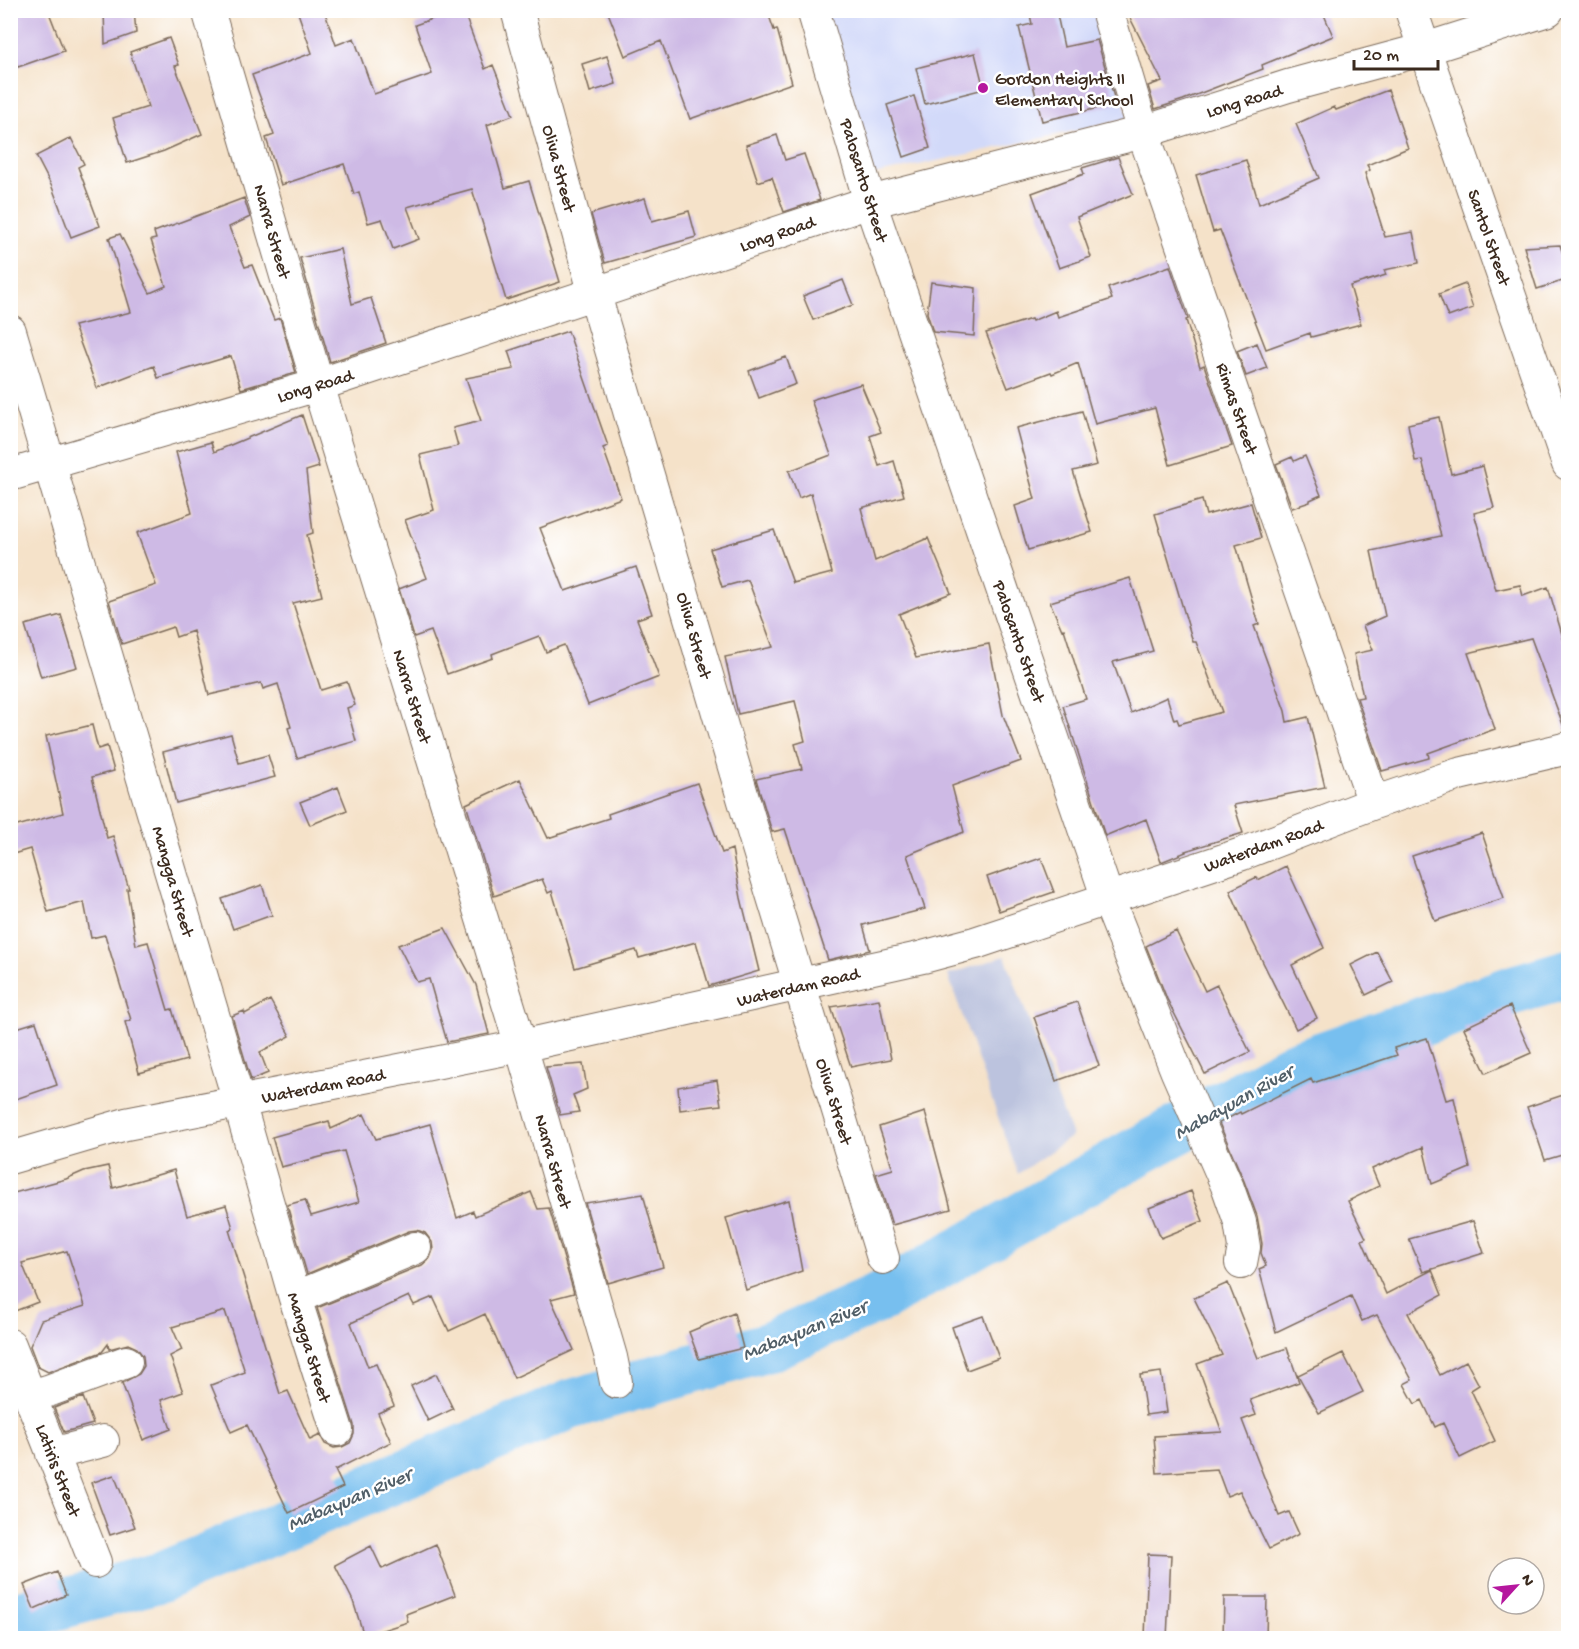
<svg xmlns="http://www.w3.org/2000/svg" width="1579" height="1649" font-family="'Gochi Hand',sans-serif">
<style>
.built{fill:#d2d9f9}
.industrial{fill:#bcc3de}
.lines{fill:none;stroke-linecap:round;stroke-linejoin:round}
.river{stroke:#77bfef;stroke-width:50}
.building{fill:#cebae5}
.minor-casing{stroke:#7c6a5a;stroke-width:34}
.minor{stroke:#fff;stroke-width:32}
.poi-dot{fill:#b5179e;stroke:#fff;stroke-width:2}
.labels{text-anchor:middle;stroke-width:5;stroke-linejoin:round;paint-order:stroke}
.poi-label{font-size:18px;fill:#3b2a1e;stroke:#fff;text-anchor:start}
.street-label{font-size:18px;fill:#3b2a1e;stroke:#fff}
.water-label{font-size:20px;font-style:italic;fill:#505e67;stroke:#fff}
</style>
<rect width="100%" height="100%" fill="#fff"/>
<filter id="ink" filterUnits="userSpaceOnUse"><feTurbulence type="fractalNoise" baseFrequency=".0167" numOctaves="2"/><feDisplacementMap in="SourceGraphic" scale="12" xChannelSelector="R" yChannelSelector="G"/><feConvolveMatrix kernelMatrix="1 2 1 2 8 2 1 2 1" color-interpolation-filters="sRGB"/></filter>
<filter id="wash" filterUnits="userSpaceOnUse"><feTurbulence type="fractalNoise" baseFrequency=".008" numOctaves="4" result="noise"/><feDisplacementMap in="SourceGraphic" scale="24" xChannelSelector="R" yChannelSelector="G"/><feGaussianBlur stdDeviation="1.35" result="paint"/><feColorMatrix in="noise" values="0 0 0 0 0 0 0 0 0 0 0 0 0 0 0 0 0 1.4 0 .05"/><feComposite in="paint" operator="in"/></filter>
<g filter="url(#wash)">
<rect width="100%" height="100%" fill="#f5e2c9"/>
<path class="built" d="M 824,11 L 1097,11 L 1129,119 L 873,175 Z"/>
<path class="industrial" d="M 1005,956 L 1072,1136 L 1018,1174 L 948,975 Z"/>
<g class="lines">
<path class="river" d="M 10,1618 L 161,1577 L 572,1404 L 768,1347 L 881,1297 L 1131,1155 L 1297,1065 L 1513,990 L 1568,974"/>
</g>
<g id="blocks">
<path class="building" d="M 23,10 L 48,10 L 64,51 L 18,67 L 10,49 L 10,15 Z
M 104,10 L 134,10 L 136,33 L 105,44 Z
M 297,10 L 324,10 L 336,45 L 354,38 L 374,94 L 432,74 L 415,25 L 457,10 L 463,10 L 485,69 L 493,65 L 513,115 L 487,125 L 505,188 L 529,181 L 560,282 L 506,300 L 472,189 L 407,207 L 419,239 L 393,249 L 382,219 L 368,223 L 359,192 L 354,194 L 344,164 L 281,185 L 266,138 L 274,135 L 252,75 L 312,53 Z
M 607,10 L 767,10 L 774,30 L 777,29 L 792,83 L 690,119 L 661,41 L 625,56 Z
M 1029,10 L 1056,10 L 1064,47 L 1097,40 L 1116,104 L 1042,121 L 1019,27 L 1032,24 Z
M 1126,10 L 1322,10 L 1333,36 L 1262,65 L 1263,69 L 1183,100 L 1155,109 L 1148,86 L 1162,81 Z
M 169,38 L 179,65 L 175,66 L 202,134 L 164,151 L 127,163 L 113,118 L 148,107 L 130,52 Z
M 975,53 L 984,89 L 925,104 L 916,68 Z
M 607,56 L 616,84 L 590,92 L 582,64 Z
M 1388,90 L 1408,148 L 1367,165 L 1370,170 L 1365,173 L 1385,237 L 1413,232 L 1419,263 L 1384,270 L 1386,275 L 1350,286 L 1361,324 L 1311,337 L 1310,333 L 1266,349 L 1220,230 L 1213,232 L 1196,175 L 1246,160 L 1259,204 L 1319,178 L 1296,124 L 1334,107 L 1336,110 Z
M 914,96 L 930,148 L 904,157 L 887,105 Z
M 777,135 L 785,160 L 804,154 L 820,200 L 784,212 L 772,177 L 758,182 L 746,145 Z
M 71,138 L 84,164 L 78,167 L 100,226 L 71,237 L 52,187 L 36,156 Z
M 1118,157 L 1133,194 L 1077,217 L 1091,257 L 1059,268 L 1032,193 L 1084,174 L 1082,168 Z
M 244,198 L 250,217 L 229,227 L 245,267 L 252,265 L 274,320 L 280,318 L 296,373 L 241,389 L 231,356 L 158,378 L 154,366 L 97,388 L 74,326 L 131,312 L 109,238 L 120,234 L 150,293 L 166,286 L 151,240 L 156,239 L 154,232 Z
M 645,198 L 652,221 L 689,211 L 696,237 L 605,263 L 591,214 Z
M 1560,245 L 1569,272 L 1569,279 L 1537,289 L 1524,247 Z
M 340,249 L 352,304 L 371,298 L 386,343 L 330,362 L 300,258 Z
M 1170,266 L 1188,319 L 1186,320 L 1200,367 L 1204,365 L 1232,446 L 1170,465 L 1155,408 L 1095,424 L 1078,363 L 1052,374 L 1051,372 L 1008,388 L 986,333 L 1031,319 L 1032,321 L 1056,311 L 1058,317 L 1112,299 L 1108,288 Z
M 843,280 L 853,305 L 813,320 L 803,296 Z
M 931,282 L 976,288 L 974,336 L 933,332 L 927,313 Z
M 1465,284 L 1473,308 L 1448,317 L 1439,294 Z
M 568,331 L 608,446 L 603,448 L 621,498 L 540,528 L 565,591 L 636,567 L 652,614 L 637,619 L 659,677 L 588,705 L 564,645 L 546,652 L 539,636 L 492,654 L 493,658 L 447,674 L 431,631 L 414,637 L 399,589 L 427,578 L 405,520 L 434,510 L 420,455 L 458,446 L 453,428 L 481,421 L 466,378 L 514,369 L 508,351 Z
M 1257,343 L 1267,368 L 1246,376 L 1237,351 Z
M 786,357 L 796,384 L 759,398 L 749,371 Z
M 861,384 L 881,432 L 870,436 L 879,466 L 894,461 L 904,496 L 861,508 L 875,561 L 928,538 L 951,593 L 899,614 L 916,658 L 989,644 L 1003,715 L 1021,761 L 952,786 L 964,832 L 907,855 L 925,909 L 863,925 L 870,950 L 828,960 L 785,829 L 772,832 L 756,779 L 802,769 L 795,744 L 805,741 L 795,701 L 738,714 L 725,657 L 773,647 L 748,580 L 722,587 L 710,549 L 774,530 L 793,583 L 832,573 L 811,493 L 799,498 L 789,471 L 831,455 L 811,400 Z
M 1082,411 L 1097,465 L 1073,471 L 1092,532 L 1028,550 L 1015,506 L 1035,499 L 1016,428 Z
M 302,415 L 319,467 L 306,471 L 313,533 L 307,535 L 322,596 L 293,603 L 321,690 L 347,682 L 355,705 L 347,708 L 356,741 L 297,758 L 288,728 L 291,727 L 278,684 L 263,689 L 261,683 L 209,695 L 193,631 L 176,637 L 173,627 L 122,644 L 109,601 L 156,585 L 137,533 L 192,513 L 176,452 L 211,442 L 214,452 Z
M 1439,417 L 1451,474 L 1483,466 L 1494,508 L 1474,513 L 1496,590 L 1520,585 L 1523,596 L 1548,587 L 1564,641 L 1569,639 L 1569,731 L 1565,730 L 1531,638 L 1468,653 L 1495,729 L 1428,753 L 1429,758 L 1382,771 L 1357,698 L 1363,697 L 1354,654 L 1373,650 L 1363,626 L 1385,616 L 1371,551 L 1441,536 L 1422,460 L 1415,461 L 1408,424 Z
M 1305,456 L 1321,495 L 1310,500 L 1310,502 L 1292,508 L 1276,464 L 1292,457 L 1294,461 Z
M 1202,500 L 1206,515 L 1251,503 L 1261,538 L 1236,545 L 1259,624 L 1254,626 L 1285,711 L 1287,722 L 1308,717 L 1325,787 L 1234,805 L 1243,833 L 1185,851 L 1186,852 L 1161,862 L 1146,819 L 1105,836 L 1063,706 L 1086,699 L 1064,629 L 1062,630 L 1050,602 L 1130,578 L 1153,651 L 1113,662 L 1131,713 L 1167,697 L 1174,720 L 1177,719 L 1179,724 L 1222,712 L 1196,642 L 1193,642 L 1155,514 Z
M 61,615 L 77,667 L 41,677 L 25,625 Z
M 92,725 L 98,749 L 107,746 L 114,771 L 92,777 L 107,838 L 113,836 L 129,889 L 127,889 L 136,945 L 148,942 L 168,1010 L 172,1009 L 187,1060 L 139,1073 L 125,1022 L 131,1020 L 105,935 L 91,938 L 84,902 L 48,912 L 30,849 L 10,855 L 10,828 L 63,813 L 46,736 Z
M 231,734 L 239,763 L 268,755 L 275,777 L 176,803 L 163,752 Z
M 520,779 L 548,838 L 609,818 L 608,814 L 697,783 L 722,853 L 732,849 L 741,898 L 759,971 L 709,986 L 696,942 L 639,958 L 636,950 L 575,968 L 552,891 L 548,893 L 542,879 L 494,896 L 466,804 Z
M 338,787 L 347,810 L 310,825 L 300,802 Z
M 1482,833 L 1504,898 L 1435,921 L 1412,856 Z
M 1041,858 L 1054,892 L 999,911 L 987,877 Z
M 1286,866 L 1324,948 L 1292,965 L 1317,1018 L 1296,1029 L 1250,936 L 1230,890 L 1257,877 L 1258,880 Z
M 262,885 L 272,915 L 233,929 L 222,899 Z
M 445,928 L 476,985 L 489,1034 L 447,1042 L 429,979 L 417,982 L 398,945 Z
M 1176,931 L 1205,991 L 1217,985 L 1250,1052 L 1205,1074 L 1167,999 L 1146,946 Z
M 1377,952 L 1393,982 L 1366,995 L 1351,965 Z
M 879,999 L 891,1059 L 851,1067 L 831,1007 Z
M 270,1000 L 290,1036 L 260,1052 L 268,1073 L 251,1080 L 232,1016 L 244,1011 L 245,1014 Z
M 1077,1002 L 1099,1066 L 1056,1081 L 1034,1017 Z
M 1510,1006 L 1531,1053 L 1486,1073 L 1464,1028 Z
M 36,1022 L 57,1085 L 10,1101 L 10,1030 Z
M 1427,1038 L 1446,1100 L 1454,1098 L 1470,1168 L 1432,1184 L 1423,1147 L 1372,1169 L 1379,1186 L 1348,1201 L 1366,1238 L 1362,1240 L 1386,1294 L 1432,1270 L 1442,1295 L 1408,1313 L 1440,1375 L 1466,1361 L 1479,1385 L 1471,1390 L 1495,1441 L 1460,1458 L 1443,1423 L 1435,1427 L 1422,1400 L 1415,1404 L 1404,1384 L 1412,1380 L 1377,1315 L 1362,1321 L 1351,1296 L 1276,1332 L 1259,1269 L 1266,1266 L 1261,1253 L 1262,1244 L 1257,1216 L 1244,1181 L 1219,1123 L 1240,1112 L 1241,1114 L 1311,1079 L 1313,1083 L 1397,1055 L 1394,1048 Z
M 583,1064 L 587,1089 L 573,1095 L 579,1112 L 560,1115 L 546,1067 Z
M 717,1080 L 721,1105 L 680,1110 L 678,1087 Z
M 1569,1093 L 1569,1153 L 1545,1160 L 1527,1107 Z
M 925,1112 L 951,1209 L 892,1225 L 876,1174 L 893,1169 L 879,1127 Z
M 364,1114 L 376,1139 L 430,1124 L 457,1218 L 473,1211 L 475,1216 L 531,1192 L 538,1209 L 549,1208 L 574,1293 L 551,1299 L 574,1350 L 514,1378 L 485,1314 L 449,1331 L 433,1297 L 414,1305 L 409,1296 L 351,1323 L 368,1367 L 376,1364 L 394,1406 L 378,1413 L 391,1442 L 335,1470 L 343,1487 L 289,1513 L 247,1425 L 231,1432 L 211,1385 L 245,1372 L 225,1311 L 172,1327 L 182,1350 L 170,1356 L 183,1392 L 161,1400 L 171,1429 L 143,1440 L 122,1383 L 139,1374 L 144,1366 L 143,1356 L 137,1348 L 128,1344 L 109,1349 L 108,1344 L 102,1352 L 48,1372 L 38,1367 L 30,1346 L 41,1320 L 85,1306 L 67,1251 L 22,1263 L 38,1302 L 10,1313 L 10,1194 L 66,1179 L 84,1171 L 108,1166 L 113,1188 L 174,1170 L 187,1216 L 226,1205 L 233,1228 L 229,1230 L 280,1394 L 288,1391 L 310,1440 L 320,1435 L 325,1444 L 334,1448 L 342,1447 L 350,1443 L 354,1434 L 354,1425 L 317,1308 L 422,1265 L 430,1258 L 433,1250 L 432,1242 L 425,1233 L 417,1230 L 409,1231 L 307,1274 L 287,1205 L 305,1200 L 311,1216 L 359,1202 L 344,1151 L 281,1167 L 272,1137 L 329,1121 L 331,1129 Z
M 1191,1191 L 1203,1221 L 1161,1238 L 1149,1208 Z
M 643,1194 L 663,1267 L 608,1283 L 585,1203 Z
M 789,1200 L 802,1271 L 746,1290 L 726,1218 Z
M 1473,1221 L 1484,1253 L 1423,1272 L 1409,1239 Z
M 1228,1283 L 1258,1358 L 1287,1348 L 1299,1382 L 1250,1400 L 1256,1415 L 1242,1420 L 1279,1516 L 1289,1512 L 1299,1534 L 1269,1549 L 1240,1491 L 1227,1496 L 1217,1469 L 1157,1473 L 1154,1436 L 1222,1432 L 1197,1364 L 1222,1355 L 1194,1298 Z
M 734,1313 L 743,1348 L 699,1359 L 689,1332 Z
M 983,1316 L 999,1358 L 967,1370 L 952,1327 Z
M 1343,1353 L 1363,1392 L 1319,1413 L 1298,1375 Z
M 1161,1372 L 1167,1412 L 1146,1415 L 1140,1375 Z
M 436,1374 L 453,1409 L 428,1421 L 411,1386 Z
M 83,1397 L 93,1424 L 64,1432 L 54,1408 Z
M 114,1475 L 135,1527 L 110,1535 L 91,1483 Z
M 436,1544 L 455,1595 L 406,1614 L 408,1622 L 364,1636 L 353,1601 L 335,1565 L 371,1546 L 382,1569 Z
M 1148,1554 L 1171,1555 L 1167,1638 L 1145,1638 Z
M 57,1572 L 66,1595 L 34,1609 L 24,1585 Z
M 1224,1597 L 1267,1597 L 1266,1638 L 1223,1638 Z"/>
</g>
</g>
<g filter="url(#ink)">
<use href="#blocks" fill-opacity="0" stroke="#7c6a5a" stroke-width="1.5"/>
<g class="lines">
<g class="minor-casing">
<path id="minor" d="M 208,10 L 318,385 L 521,1046 L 611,1357 L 616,1382
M 517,10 L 595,295 L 754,835 L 883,1258
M 813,10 L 870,202 L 1108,899 L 1177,1072 L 1228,1188 L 1240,1222 L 1244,1247 L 1241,1263
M 1107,10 L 1143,132 L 1374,803
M 1411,10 L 1568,464
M 10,331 L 239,1102 L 295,1298 L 337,1430
M 10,475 L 318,385 L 870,202 L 1143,132 L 1288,86 L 1425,49 L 1548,10
M 10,1158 L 126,1124 L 521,1046 L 923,957 L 975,943 L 1242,854 L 1374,803 L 1459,774 L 1568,748
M 295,1298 L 415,1248
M 10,1345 L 95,1562
M 30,1396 L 48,1391 L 126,1362
M 52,1454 L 103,1441"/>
</g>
<use href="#minor" class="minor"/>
</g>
</g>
<circle class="poi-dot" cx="983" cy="88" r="6"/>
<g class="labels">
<g class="poi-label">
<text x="995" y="84">Gordon Heights II<tspan x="995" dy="21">Elementary School</tspan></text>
</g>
<g class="street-label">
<text transform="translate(1244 100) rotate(-17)" y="6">Long Road</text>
<text transform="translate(560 168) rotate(75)" y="6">Oliva Street</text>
<text transform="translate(865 180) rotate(73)" y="6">Palosanto Street</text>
<text transform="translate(273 231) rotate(74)" y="6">Narra Street</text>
<text transform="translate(777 233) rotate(-19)" y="6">Long Road</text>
<text transform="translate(1490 237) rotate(71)" y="6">Santol Street</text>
<text transform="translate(315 385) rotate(-17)" y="6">Long Road</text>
<text transform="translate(1238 408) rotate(71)" y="6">Rimas Street</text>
<text transform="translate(695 635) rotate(74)" y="6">Oliva Street</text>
<text transform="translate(1020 641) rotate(71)" y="6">Palosanto Street</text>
<text transform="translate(413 696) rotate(73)" y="6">Narra Street</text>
<text transform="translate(1263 845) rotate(-20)" y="6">Waterdam Road</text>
<text transform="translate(174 881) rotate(74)" y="6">Mangga Street</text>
<text transform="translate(798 986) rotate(-13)" y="6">Waterdam Road</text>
<text transform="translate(323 1085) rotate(-11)" y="6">Waterdam Road</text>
<text transform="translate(835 1101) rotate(73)" y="6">Oliva Street</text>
<text transform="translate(554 1161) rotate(74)" y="6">Narra Street</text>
<text transform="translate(310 1347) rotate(73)" y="6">Mangga Street</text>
<text transform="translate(59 1470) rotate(69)" y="6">Latiris Street</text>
</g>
<g class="water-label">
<text transform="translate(1233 1101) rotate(-29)" y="7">Mabayuan River</text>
<text transform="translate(804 1329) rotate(-22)" y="7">Mabayuan River</text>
<text transform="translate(349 1498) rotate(-23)" y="7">Mabayuan River</text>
</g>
</g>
<rect width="1579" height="1649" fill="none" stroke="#fff" stroke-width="36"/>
<g transform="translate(1516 1586) rotate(63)"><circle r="28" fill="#ffffff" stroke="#b1aaa5" stroke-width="1.5"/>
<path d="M0-4.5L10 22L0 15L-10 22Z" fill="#b5179e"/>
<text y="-9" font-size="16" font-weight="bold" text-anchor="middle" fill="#3b2a1e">N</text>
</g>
<path d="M1354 60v9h84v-9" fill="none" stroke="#3b2a1e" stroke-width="3"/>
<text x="1363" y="60" font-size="18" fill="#3b2a1e" stroke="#ffffff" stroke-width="4.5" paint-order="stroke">20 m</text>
</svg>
